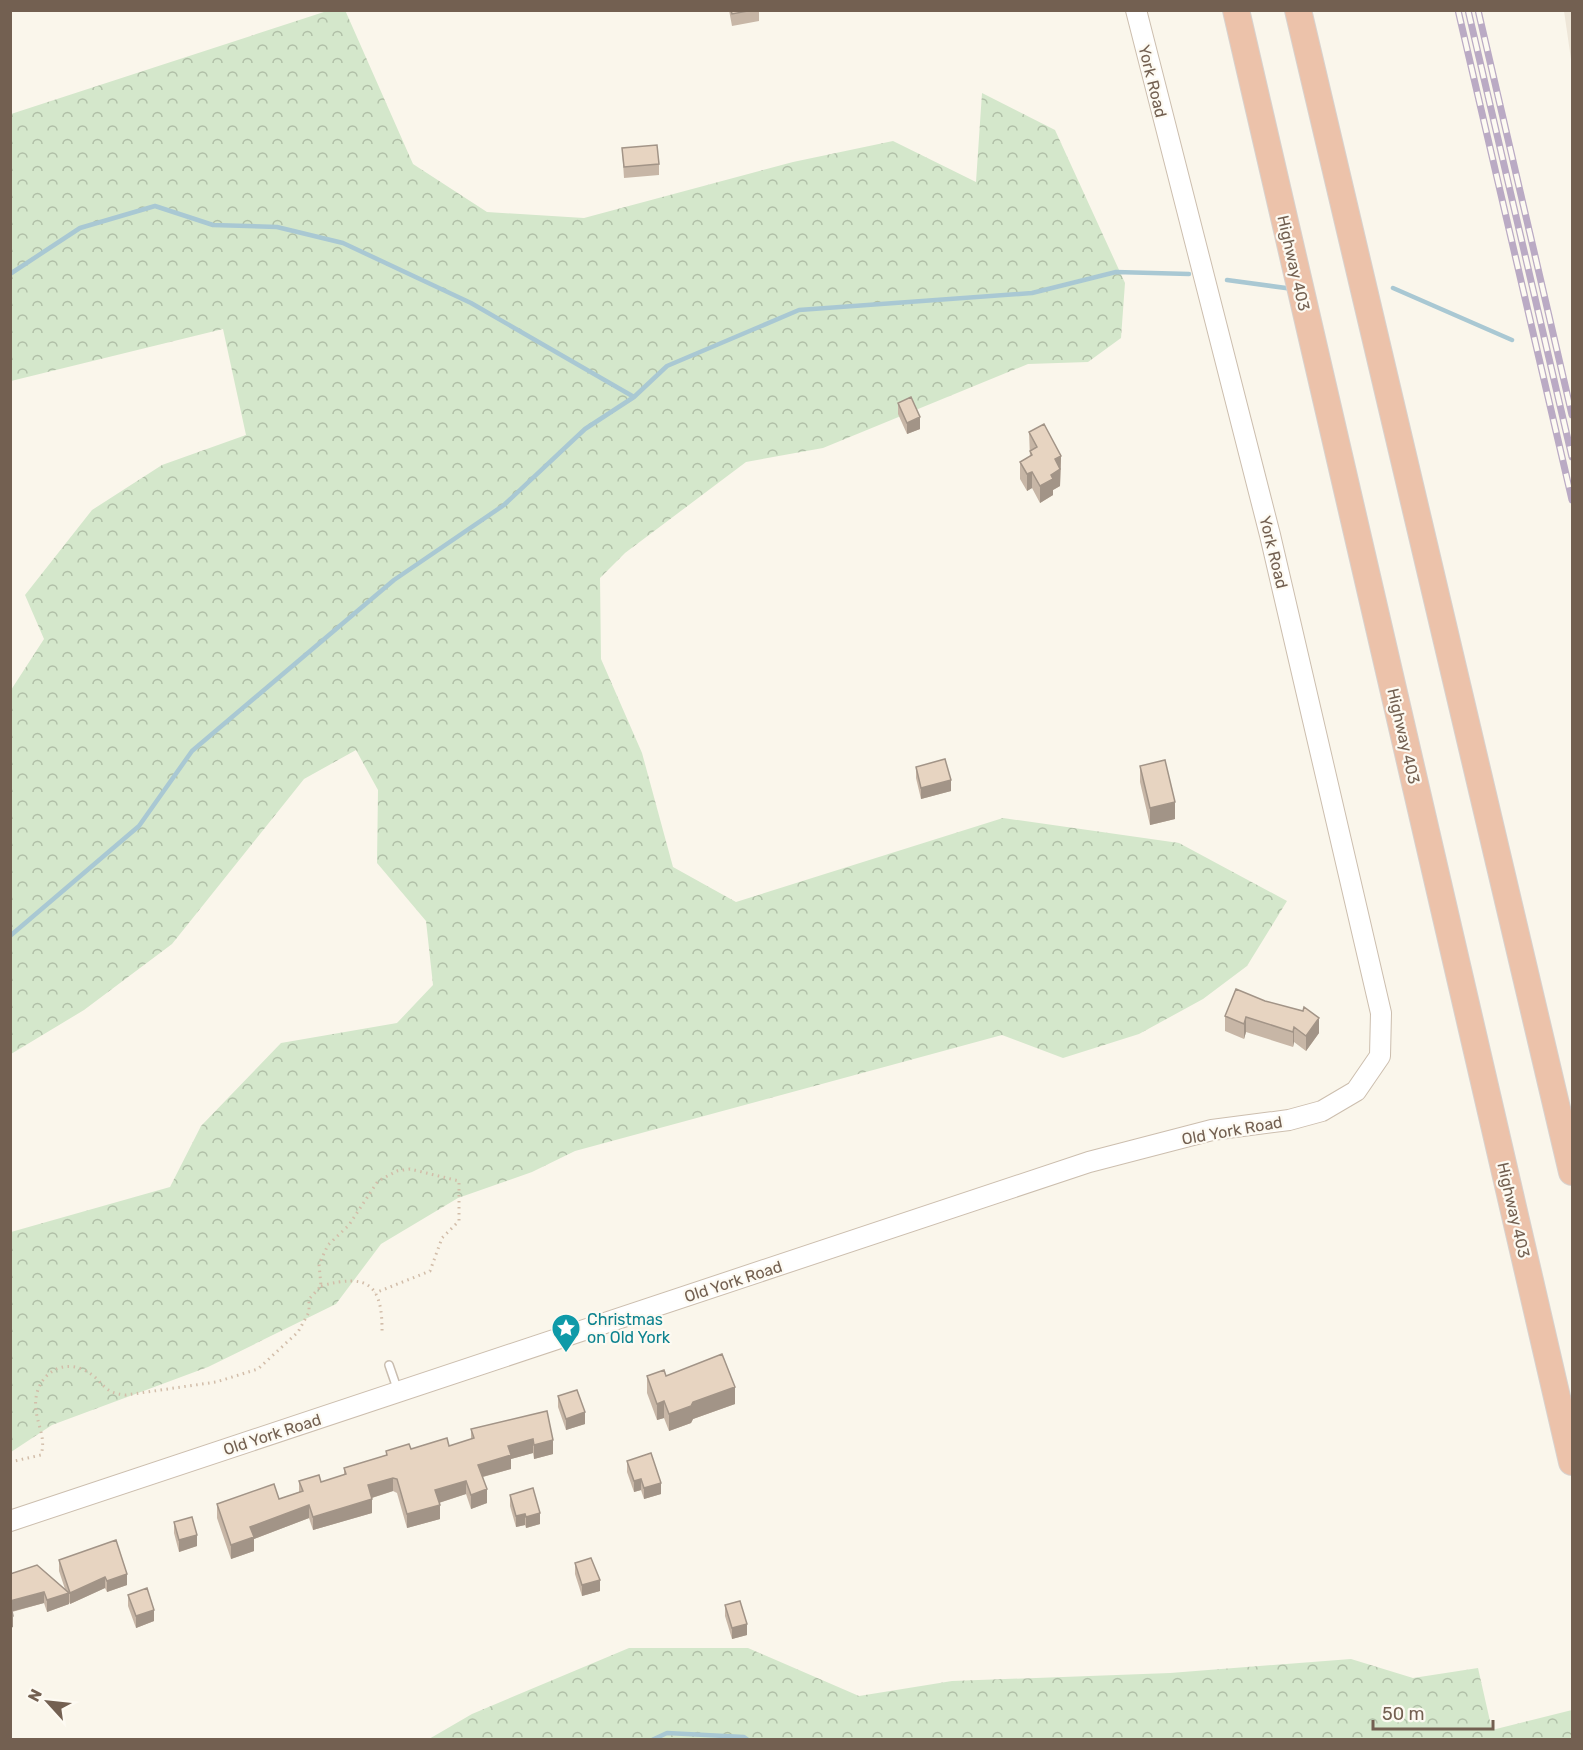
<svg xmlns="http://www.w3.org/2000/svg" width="1583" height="1750" font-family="Rubik,sans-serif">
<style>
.residential{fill:#eee6d8}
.forest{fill:url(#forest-crowns)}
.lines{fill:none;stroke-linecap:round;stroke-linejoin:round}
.stream{stroke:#a9c8d3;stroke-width:4.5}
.lane-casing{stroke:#c9bdaf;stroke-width:10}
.secondary-casing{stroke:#ccbeae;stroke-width:22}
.highway-casing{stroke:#d8d2ce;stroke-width:28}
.path{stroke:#d2bda9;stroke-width:3;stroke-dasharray:1.5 4.5;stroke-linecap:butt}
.lane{stroke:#fff;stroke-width:7}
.secondary{stroke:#fff;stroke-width:20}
.highway{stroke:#ecc2aa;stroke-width:26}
.rail-casing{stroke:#baaac4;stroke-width:7}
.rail{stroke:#fdfaf2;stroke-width:4.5;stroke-dasharray:14;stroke-linecap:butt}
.wall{fill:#c7b6a6}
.shaded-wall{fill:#a29487}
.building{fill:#e7d4c1;stroke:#a29487;stroke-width:1.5}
.labels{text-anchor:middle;stroke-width:4.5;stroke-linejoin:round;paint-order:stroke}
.street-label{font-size:16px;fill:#736051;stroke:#fdfaf2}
.culture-label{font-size:16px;fill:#0d838f;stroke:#fdfaf2;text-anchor:start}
</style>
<defs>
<pattern id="forest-crowns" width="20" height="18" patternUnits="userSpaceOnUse" patternTransform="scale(1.5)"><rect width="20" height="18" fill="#d4e7cb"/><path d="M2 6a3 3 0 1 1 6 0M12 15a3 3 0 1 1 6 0" fill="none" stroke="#b0bfa7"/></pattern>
</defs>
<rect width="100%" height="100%" fill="#faf6eb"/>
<path class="residential" d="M 1564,11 L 1572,11 L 1572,66 Z"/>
<path class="forest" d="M 345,10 L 413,164 L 487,212 L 584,218 L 793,162 L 893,141 L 976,182 L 982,93 L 1055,130 L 1125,283 L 1121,338 L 1088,362 L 1028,364 L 823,448 L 746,462 L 625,553 L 600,578 L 601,659 L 642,753 L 673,867 L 736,902 L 1003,818 L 1179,843 L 1287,901 L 1247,966 L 1203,999 L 1139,1034 L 1063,1058 L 1002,1035 L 575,1151 L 532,1172 L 458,1198 L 381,1244 L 336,1304 L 208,1367 L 52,1425 L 11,1452 L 11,1232 L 170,1187 L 201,1126 L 281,1043 L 397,1023 L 433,985 L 426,921 L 377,863 L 378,790 L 356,750 L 304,779 L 172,944 L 84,1010 L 11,1054 L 11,690 L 44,639 L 25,595 L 92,510 L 162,465 L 246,435 L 223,329 L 11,381 L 11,114 L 327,11 Z
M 629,1648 L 748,1648 L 859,1696 L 952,1681 L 1170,1673 L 1351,1659 L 1413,1678 L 1478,1668 L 1492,1730 L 1572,1710 L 1572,1739 L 429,1739 L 472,1714 Z"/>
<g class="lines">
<path class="stream" d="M 10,274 L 80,228 L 155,206 L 213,225 L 277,227 L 343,243 L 471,303 L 634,397
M 1227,280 L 1293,289
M 1393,288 L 1512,340
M 10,936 L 139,826 L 192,751 L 394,580 L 504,505 L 585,429 L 634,397 L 667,366 L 799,310 L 1032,293 L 1116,272 L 1189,274
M 652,1740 L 667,1733 L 744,1737 L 748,1740"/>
<g class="lane-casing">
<path id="lane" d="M 389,1365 L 398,1391"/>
</g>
<g class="secondary-casing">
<path id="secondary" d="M 10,1521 L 1089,1162 L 1212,1130 L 1289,1120 L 1322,1111 L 1356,1091 L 1380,1056 L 1381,1013 L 1270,535 L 1136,10"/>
</g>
<g class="highway-casing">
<path id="highway" d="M 1236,10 L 1572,1462
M 1298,10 L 1572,1172"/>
</g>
<path class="path" d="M 321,1286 C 368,1273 383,1284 382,1334
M 10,1462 L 41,1455 C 46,1438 38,1427 36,1410 C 32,1381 57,1357 84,1370 C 104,1379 100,1393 126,1395 L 216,1382 L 258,1369 L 298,1332 L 309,1312 L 309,1299 L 321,1286 L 319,1264 L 328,1245 L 349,1225 L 378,1181 L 397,1171 L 410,1169 L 459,1181 L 459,1221 L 442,1238 L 430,1271 L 375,1293"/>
<use href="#lane" class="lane"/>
<use href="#secondary" class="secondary"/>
<use href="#highway" class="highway"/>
<g class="rail-casing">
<path id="rail" d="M 1458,10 L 1572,500
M 1468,10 L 1572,457
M 1478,10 L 1572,415"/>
</g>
<use href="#rail" class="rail"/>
</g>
<path class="wall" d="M 729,10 L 759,10 L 759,21 L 732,26 Z
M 622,148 L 659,164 L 659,175 L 624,178 Z
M 898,403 L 920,429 L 907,434 L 898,414 Z
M 1029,432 L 1061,456 L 1060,486 L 1053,490 L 1053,495 L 1040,503 L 1032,488 L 1027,491 L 1020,479 L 1020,462 L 1030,457 Z
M 1140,766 L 1175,819 L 1150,825 L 1140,782 Z
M 916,767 L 951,791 L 921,799 L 916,778 Z
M 1236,989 L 1319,1033 L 1306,1051 L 1294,1042 L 1293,1047 L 1246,1032 L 1244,1039 L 1225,1031 L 1225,1016 Z
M 647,1376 L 666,1376 L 735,1404 L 693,1419 L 691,1423 L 669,1431 L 664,1418 L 657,1420 L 647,1393 Z
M 558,1396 L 585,1424 L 566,1430 L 558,1407 Z
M 547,1411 L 553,1454 L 534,1459 L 533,1453 L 511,1459 L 511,1469 L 483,1477 L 487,1503 L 471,1509 L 466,1494 L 439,1503 L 440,1519 L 407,1528 L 397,1493 L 393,1491 L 372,1498 L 372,1513 L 313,1530 L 309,1518 L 254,1539 L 254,1551 L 231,1559 L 217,1518 L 217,1504 L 279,1499 L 299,1492 L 299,1481 L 321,1482 L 344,1475 L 344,1468 L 386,1456 L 386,1451 L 449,1446 L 471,1439 L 471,1429 Z
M 627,1461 L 661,1494 L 644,1499 L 641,1490 L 634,1492 L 627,1472 Z
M 510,1495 L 540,1524 L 526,1528 L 525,1525 L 516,1527 L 510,1506 Z
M 174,1522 L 197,1546 L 179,1552 L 174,1533 Z
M 116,1540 L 127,1574 L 127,1585 L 107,1592 L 105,1588 L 70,1604 L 69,1602 L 69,1604 L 47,1612 L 44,1603 L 12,1612 L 13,1627 L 10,1628 L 10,1574 L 37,1565 L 65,1589 L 59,1571 L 59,1560 Z
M 575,1563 L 600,1591 L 582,1596 L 575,1574 Z
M 128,1595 L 154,1621 L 136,1628 L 128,1606 Z
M 725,1605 L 747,1635 L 732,1639 L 725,1616 Z"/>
<path class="shaded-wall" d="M 920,417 L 920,429 L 907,434 L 907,423 Z
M 1061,456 L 1060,486 L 1053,490 L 1053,495 L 1040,503 L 1040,486 L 1051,475 L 1055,459 Z
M 1032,472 L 1032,488 L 1027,491 L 1027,474 Z
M 951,780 L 951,791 L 921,799 L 921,788 Z
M 1175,802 L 1175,819 L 1150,825 L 1150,808 Z
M 1246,1017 L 1246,1032 L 1244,1039 L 1244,1024 Z
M 1319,1018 L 1319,1033 L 1306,1051 L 1306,1036 Z
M 1294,1027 L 1294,1042 L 1293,1047 L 1293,1032 Z
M 735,1387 L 735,1404 L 693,1419 L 691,1423 L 669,1431 L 669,1414 L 693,1402 Z
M 664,1401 L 664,1418 L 657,1420 L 657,1404 Z
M 585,1412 L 585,1424 L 566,1430 L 566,1419 Z
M 533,1439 L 533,1453 L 511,1459 L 511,1469 L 478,1478 L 478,1465 L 508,1446 Z
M 553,1440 L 553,1454 L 534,1459 L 534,1445 Z
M 393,1478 L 393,1491 L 368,1499 L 368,1485 Z
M 641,1479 L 641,1490 L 634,1492 L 634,1481 Z
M 466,1481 L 466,1494 L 435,1504 L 435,1490 Z
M 661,1483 L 661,1494 L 644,1499 L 644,1488 Z
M 487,1489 L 487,1503 L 471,1509 L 471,1495 Z
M 372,1499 L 372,1513 L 313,1530 L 313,1517 Z
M 309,1505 L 309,1518 L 254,1539 L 254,1551 L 231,1559 L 231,1545 L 250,1527 Z
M 440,1505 L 440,1519 L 407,1528 L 407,1514 Z
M 540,1513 L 540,1524 L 526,1528 L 526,1517 Z
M 525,1514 L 525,1525 L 516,1527 L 516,1516 Z
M 197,1535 L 197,1546 L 179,1552 L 179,1540 Z
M 127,1574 L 127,1585 L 107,1592 L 107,1581 Z
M 105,1577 L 105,1588 L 70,1604 L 70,1593 Z
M 600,1580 L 600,1591 L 582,1596 L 582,1585 Z
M 44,1592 L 44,1603 L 10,1612 L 10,1601 Z
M 69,1593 L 69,1604 L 47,1612 L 47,1600 Z
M 154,1610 L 154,1621 L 136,1628 L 136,1616 Z
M 13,1616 L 13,1627 L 10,1628 L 10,1617 Z
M 747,1624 L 747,1635 L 732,1639 L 732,1628 Z"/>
<path class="building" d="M 731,10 L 753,10 L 732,14 Z
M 657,145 L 659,164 L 624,167 L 622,148 Z
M 911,397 L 920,417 L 907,423 L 898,403 Z
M 1044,424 L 1061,456 L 1055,459 L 1060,469 L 1051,475 L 1053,479 L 1040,486 L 1032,472 L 1027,474 L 1020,462 L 1032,455 L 1030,451 L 1037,447 L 1029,432 Z
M 945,759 L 951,780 L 921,788 L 916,767 Z
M 1165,760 L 1175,802 L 1150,808 L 1140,766 Z
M 1236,989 L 1265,1001 L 1303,1011 L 1304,1007 L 1319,1018 L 1306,1036 L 1294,1027 L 1293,1032 L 1246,1017 L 1244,1024 L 1225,1016 Z
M 722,1354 L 735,1387 L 693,1402 L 691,1406 L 669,1414 L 664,1401 L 657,1404 L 647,1376 L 664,1370 L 666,1376 Z
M 577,1390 L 585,1412 L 566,1419 L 558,1396 Z
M 547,1411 L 553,1440 L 534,1445 L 533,1439 L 508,1446 L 511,1455 L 478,1465 L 487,1489 L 471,1495 L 466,1481 L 435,1490 L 440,1505 L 407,1514 L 397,1479 L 393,1478 L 368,1485 L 372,1499 L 313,1517 L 309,1505 L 250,1527 L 254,1537 L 231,1545 L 217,1504 L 274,1484 L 279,1499 L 303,1491 L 299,1481 L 319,1475 L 321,1482 L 346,1474 L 344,1468 L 387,1455 L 386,1451 L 409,1444 L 411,1449 L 447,1438 L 449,1446 L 474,1438 L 471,1429 Z
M 651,1453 L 661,1483 L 644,1488 L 641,1479 L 634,1481 L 627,1461 Z
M 533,1488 L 540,1513 L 526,1517 L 525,1514 L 516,1516 L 510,1495 Z
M 192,1517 L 197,1535 L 179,1540 L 174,1522 Z
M 116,1540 L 127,1574 L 107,1581 L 105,1577 L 70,1593 L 59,1560 Z
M 591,1558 L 600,1580 L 582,1585 L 575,1563 Z
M 37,1565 L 69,1593 L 47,1600 L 44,1592 L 10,1601 L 10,1574 Z
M 147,1588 L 154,1610 L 136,1616 L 128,1595 Z
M 740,1601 L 747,1624 L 732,1628 L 725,1605 Z
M 10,1602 L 13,1616 L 10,1617 Z"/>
<defs>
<g id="sight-pin" transform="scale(1.5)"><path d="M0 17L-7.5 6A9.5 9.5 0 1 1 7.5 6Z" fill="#0f9aa8" stroke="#fdfaf2"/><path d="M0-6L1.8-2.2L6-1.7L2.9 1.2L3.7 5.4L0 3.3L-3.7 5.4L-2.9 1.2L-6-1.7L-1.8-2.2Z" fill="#fff"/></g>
</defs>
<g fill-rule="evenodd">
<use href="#sight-pin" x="566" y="1328"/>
</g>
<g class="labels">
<g class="street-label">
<text transform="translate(1153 81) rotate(76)" y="6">York Road</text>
<text transform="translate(1294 263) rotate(77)" y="6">Highway 403</text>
<text transform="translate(1274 552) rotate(76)" y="6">York Road</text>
<text transform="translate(1404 736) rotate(77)" y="6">Highway 403</text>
<text transform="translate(1232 1130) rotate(-10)" y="6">Old York Road</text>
<text transform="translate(1514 1210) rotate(77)" y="6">Highway 403</text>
<text transform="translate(733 1281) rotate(-18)" y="6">Old York Road</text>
<text transform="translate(272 1434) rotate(-18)" y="6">Old York Road</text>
</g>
<g class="culture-label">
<text x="587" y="1325">Christmas<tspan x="587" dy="18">on Old York</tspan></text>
</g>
</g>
<rect width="1583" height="1750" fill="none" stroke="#736051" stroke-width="24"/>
<g transform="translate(48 1702) rotate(297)" stroke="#fdfaf2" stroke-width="4.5" paint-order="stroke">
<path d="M0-4.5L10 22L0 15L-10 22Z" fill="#736051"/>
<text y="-9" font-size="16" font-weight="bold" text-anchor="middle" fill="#736051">N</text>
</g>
<path d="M1373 1720v9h120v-9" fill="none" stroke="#736051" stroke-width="3"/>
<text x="1382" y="1720" font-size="18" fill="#736051" stroke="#fdfaf2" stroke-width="4.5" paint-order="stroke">50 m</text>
</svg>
